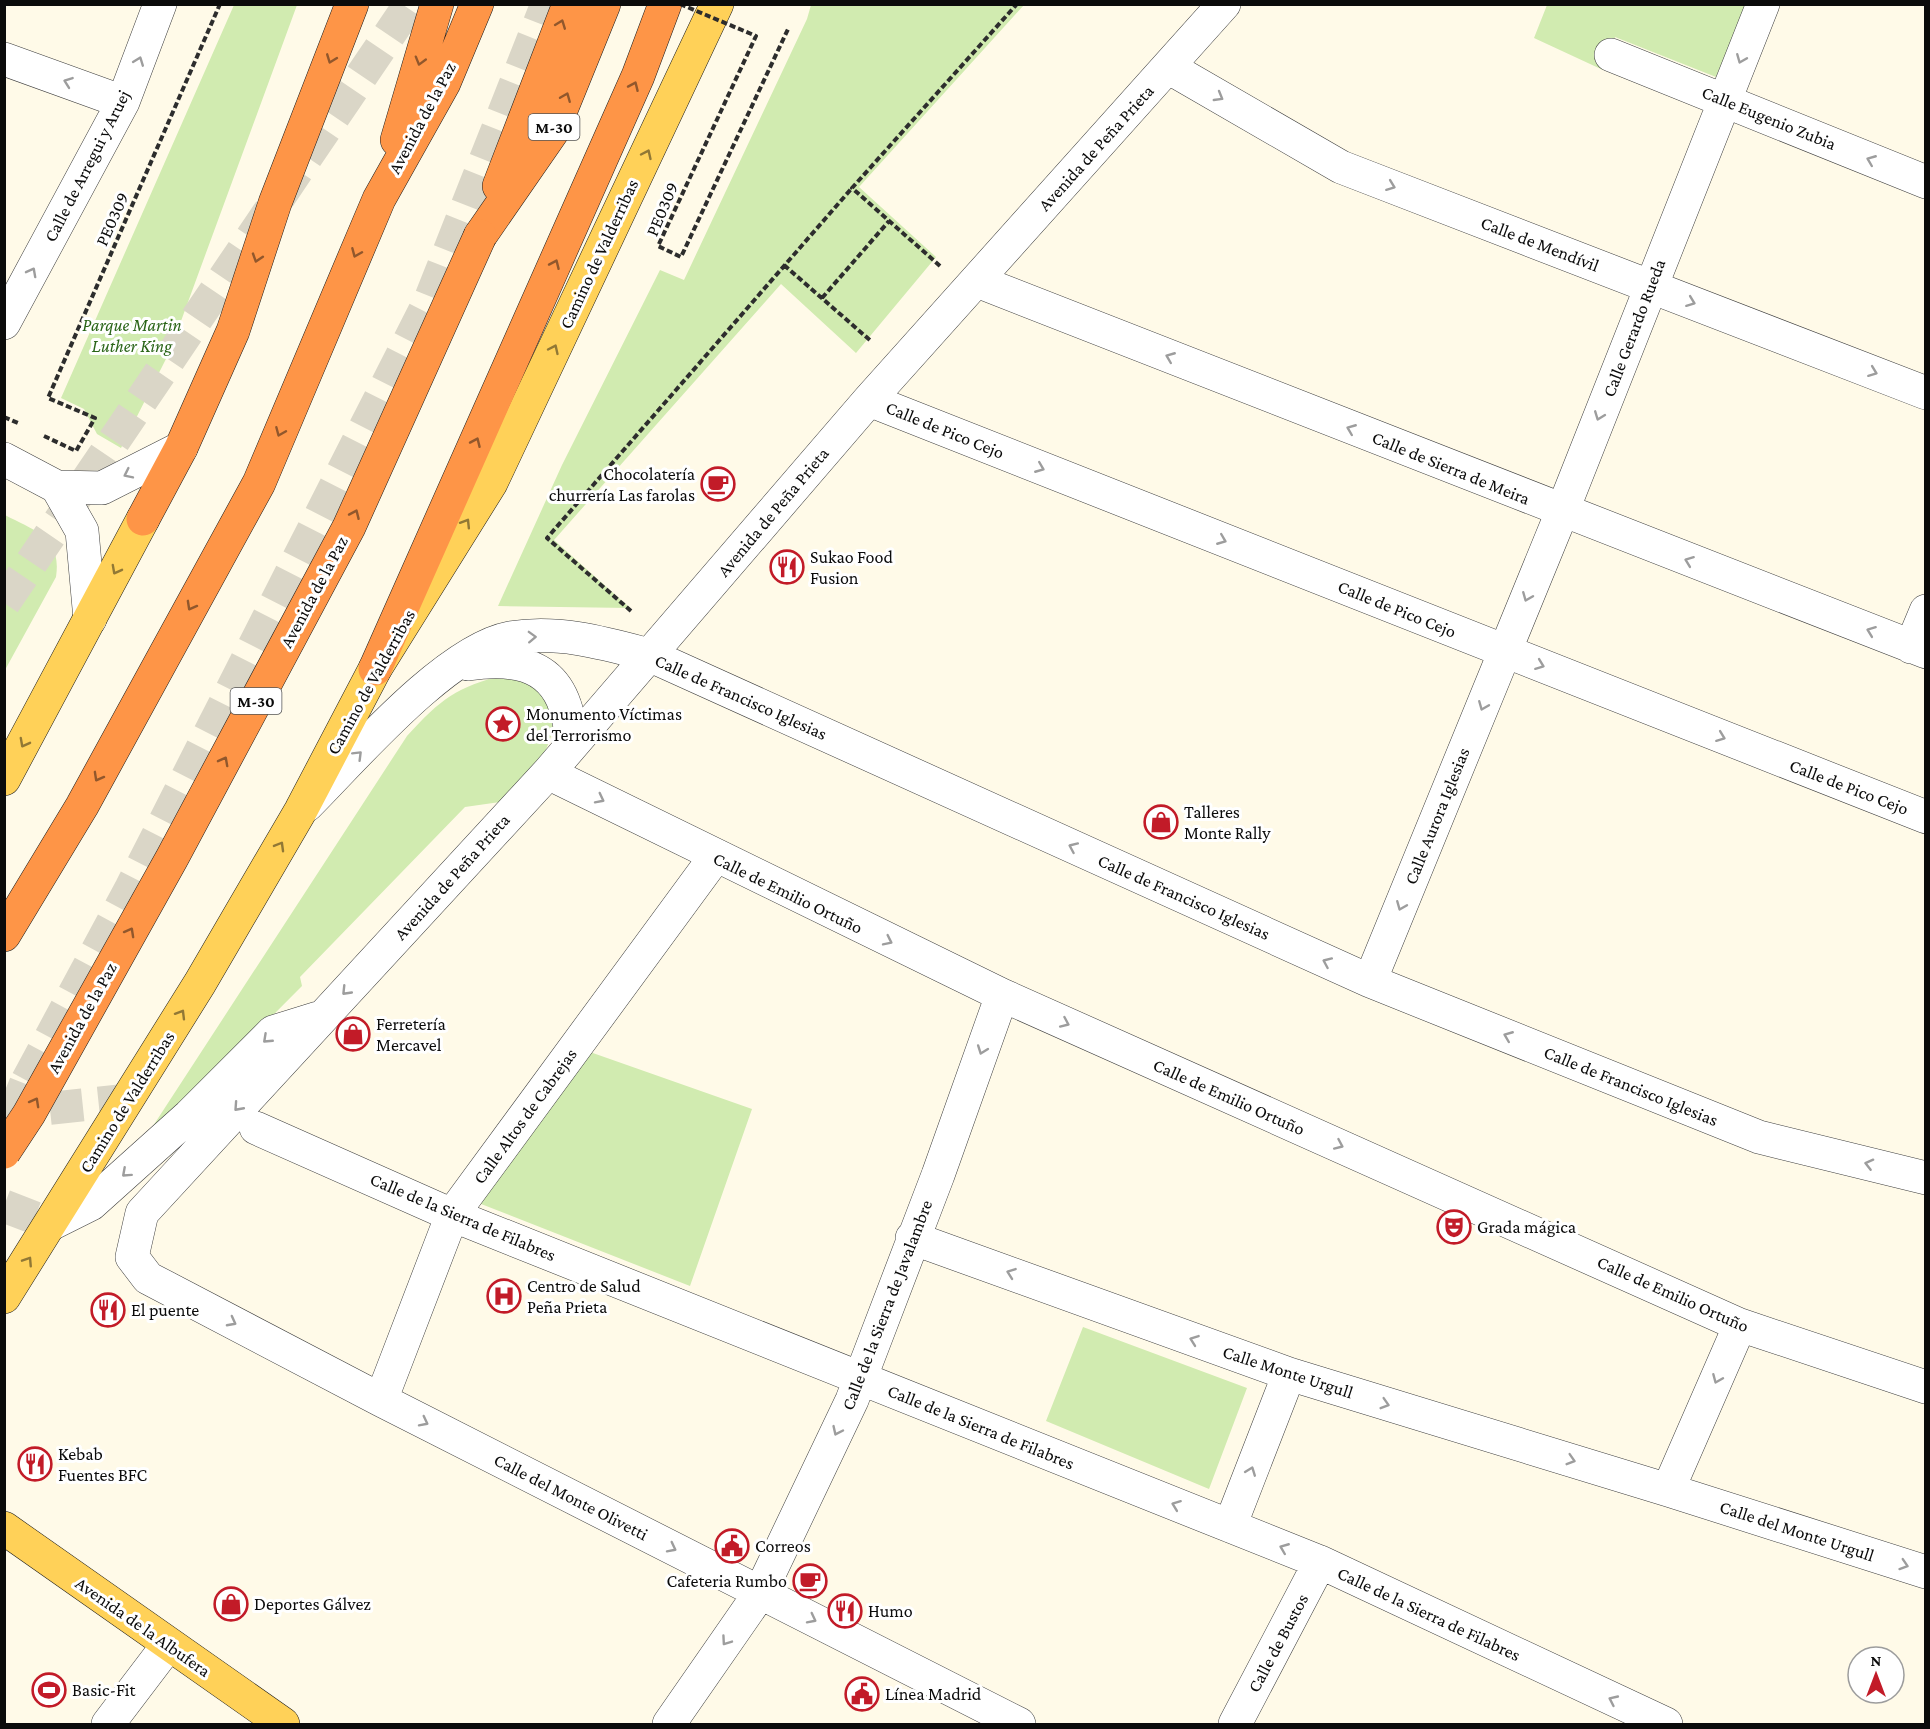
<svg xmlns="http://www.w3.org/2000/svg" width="1930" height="1729" font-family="'Crimson Pro',serif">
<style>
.green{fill:#d1ebb0}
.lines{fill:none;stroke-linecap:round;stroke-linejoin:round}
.minor-tunnel{stroke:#dad6c7;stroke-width:33;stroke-dasharray:33 16;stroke-linecap:butt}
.highway-tunnel{stroke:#dad6c7;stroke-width:33;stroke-dasharray:33 16;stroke-linecap:butt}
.minor-casing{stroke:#3e3e3e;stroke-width:34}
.major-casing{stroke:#1c1c1c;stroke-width:34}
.highway-casing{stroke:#1c1c1c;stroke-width:34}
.path{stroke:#2d2d2d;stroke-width:4;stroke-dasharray:6 3;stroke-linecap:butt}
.minor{stroke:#fff;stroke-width:33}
.major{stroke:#ffd158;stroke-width:33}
.highway{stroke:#fe9547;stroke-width:33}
.highway-bridge-casing{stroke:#1c1c1c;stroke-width:34;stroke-linecap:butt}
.path-bridge{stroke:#2d2d2d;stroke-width:4;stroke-dasharray:6 3;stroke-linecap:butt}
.highway-bridge{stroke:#fe9547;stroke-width:33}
.oneway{stroke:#91572c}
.oneway2{stroke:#9d9d9d}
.oneway3{stroke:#917835}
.labels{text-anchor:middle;stroke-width:6;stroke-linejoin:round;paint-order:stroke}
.shield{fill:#fff;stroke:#545454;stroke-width:1.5}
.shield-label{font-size:16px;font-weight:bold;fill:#0b0b0b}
.street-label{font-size:18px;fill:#0b0b0b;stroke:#fff}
.park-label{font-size:18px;font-style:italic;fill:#2a6518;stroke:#fff}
.poi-label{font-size:18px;fill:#0b0b0b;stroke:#fff;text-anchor:start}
</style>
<rect width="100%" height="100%" fill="#fffae8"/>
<path class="green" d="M 234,5 L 297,5 L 170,351 L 121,448 L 97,434 L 84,409 L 61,398 Z
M 811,5 L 1024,5 L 859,187 L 936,257 L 856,353 L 781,284 L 554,540 L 630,608 L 498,606 L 562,465 L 660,270 L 684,280 L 807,19 Z
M 1547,5 L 1746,5 L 1716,77 L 1615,37 L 1603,70 L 1534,38 Z
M 5,515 C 35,531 62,537 56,577 L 5,670 Z
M 506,674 L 528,679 L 549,698 L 553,731 L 544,755 L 500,802 L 465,807 L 300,977 L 302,986 L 99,1190 L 97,1186 L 153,1126 L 407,736 C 442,698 455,688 506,674 Z
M 590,1052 L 752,1109 L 690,1286 L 476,1202 Z
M 1083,1327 L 1247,1388 L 1209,1489 L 1046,1421 Z"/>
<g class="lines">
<path class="minor-tunnel" d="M 4,1093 L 44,1109 L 129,1100
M 4,1206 L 51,1224"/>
<path class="highway-tunnel" d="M 4,603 L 410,4
M 4,1124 L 131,888 L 430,300 L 547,4"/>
<g class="minor-casing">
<path id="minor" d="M 1611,55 L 1926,182
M 4,59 L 123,102
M 1168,67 L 1341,167 L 1926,393
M 977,281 L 1926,652
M 4,323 L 123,102 L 160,4
M 869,400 L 1926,817
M 4,459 L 57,487 L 102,488 L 181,448
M 57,487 L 82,531 L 90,619
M 1911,647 L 1926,611
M 468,664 C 508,658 550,661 565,706 C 569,717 570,730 573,742
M 548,773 L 1002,995 L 1740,1325 L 1926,1387
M 307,805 C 354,758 446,650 510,638 C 558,630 604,643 649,655 L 1370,981 L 1759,1137 L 1926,1178
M 1370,981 L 1562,512 L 1763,4
M 256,1128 L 452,1215 L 1320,1562 L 1666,1724
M 51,1224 L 91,1204 L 189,1116 L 273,1032 L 318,1018
M 912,1238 L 1289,1374 L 1668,1490 L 1926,1572
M 381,1400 L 452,1215 L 715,857
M 1668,1490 L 1740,1325
M 1230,1526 L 1289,1374
M 108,1724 L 168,1645
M 669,1724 L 760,1593 L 852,1400 L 938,1175 L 1002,995
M 1019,1724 L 381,1400 L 148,1278 L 132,1257 L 142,1213 L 548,773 L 869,400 L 1224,4
M 1235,1724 L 1320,1562"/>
</g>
<g class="major-casing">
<path id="major" d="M 4,779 L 143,519
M 4,1297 L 200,983 L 301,810 L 375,669 L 491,483 L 717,4
M 4,1528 L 283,1724"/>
</g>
<g class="highway-casing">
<path id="highway" d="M 397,140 L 437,4
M 499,186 L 569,4
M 480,236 L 552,132 L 604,4
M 143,519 L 181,448 L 233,331 L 275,203 L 352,4
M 375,669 L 638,76 L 665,4
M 4,935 L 82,806 L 259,483 L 379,199 L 444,83 L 477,4"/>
</g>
<path class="path" d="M 784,265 L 872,342
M 940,266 L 852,188 L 1017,4
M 822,298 L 889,221
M 4,417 L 18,423
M 44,436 L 76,451 L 95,418 L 48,398 L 220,4
M 631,611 L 547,538 L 852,188"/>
<use href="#minor" class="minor"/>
<use href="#major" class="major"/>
<use href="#highway" class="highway"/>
<g class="highway-bridge-casing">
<path id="highway-bridge" d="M 4,1152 L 29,1114 L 172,858 L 349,527 L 480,236"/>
</g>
<path class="path-bridge" d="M 680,4 L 756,36 L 658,246 L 681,257 L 789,27"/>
<use href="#highway-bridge" class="highway-bridge"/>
</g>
<defs><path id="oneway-chevron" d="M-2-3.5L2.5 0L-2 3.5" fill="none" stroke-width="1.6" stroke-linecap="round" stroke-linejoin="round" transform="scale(1.5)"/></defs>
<g class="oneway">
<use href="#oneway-chevron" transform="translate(561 24) rotate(-69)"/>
<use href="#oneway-chevron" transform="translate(331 59) rotate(111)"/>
<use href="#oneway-chevron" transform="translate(420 61) rotate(106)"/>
<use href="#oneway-chevron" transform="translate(634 86) rotate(-66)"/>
<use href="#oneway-chevron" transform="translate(566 97) rotate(-68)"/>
<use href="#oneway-chevron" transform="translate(356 253) rotate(113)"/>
<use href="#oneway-chevron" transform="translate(257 258) rotate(108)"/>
<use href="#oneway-chevron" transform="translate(555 264) rotate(-66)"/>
<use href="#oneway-chevron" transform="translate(280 432) rotate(113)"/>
<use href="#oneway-chevron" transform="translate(476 442) rotate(-66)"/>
<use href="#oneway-chevron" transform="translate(355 514) rotate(-66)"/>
<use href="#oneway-chevron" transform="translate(191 606) rotate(119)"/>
<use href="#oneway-chevron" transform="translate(224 761) rotate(-62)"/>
<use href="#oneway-chevron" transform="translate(98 777) rotate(119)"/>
<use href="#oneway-chevron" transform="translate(130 932) rotate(-61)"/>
<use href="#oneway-chevron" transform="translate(35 1102) rotate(-61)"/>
</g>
<g class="oneway2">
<use href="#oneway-chevron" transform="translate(1741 59) rotate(112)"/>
<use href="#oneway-chevron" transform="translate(139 61) rotate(-69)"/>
<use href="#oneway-chevron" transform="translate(68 82) rotate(-160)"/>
<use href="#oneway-chevron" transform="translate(1219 97) rotate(30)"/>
<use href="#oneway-chevron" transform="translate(1871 160) rotate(-158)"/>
<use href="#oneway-chevron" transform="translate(1391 186) rotate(21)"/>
<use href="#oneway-chevron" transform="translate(32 272) rotate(-62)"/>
<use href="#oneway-chevron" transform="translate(1691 302) rotate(21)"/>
<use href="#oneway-chevron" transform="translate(1170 357) rotate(-158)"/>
<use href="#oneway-chevron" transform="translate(1873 372) rotate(21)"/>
<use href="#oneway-chevron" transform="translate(1599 416) rotate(111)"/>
<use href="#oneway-chevron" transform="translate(1351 429) rotate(-158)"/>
<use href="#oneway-chevron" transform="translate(1040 468) rotate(22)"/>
<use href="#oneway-chevron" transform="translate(128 474) rotate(154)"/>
<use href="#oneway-chevron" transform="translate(1222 540) rotate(22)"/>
<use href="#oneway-chevron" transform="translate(1689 561) rotate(-159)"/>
<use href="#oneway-chevron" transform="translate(1527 597) rotate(112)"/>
<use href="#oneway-chevron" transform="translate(1871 631) rotate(-159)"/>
<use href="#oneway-chevron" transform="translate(532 637) rotate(-2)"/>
<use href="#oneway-chevron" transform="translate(1540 665) rotate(21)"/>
<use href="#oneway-chevron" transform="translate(1483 706) rotate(112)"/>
<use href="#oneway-chevron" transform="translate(1721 737) rotate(21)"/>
<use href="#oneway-chevron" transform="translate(358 755) rotate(-45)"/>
<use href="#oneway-chevron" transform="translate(600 799) rotate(27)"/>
<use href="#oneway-chevron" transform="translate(1073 847) rotate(-156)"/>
<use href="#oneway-chevron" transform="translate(1401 906) rotate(112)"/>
<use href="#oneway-chevron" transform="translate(888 941) rotate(26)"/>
<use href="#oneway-chevron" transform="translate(1327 962) rotate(-156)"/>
<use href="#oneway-chevron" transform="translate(346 991) rotate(134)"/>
<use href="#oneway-chevron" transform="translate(1065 1023) rotate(24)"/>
<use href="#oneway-chevron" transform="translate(1508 1036) rotate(-158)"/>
<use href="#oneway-chevron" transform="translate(267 1039) rotate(137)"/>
<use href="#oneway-chevron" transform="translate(982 1050) rotate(110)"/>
<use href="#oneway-chevron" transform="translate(238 1107) rotate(132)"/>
<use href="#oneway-chevron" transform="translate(1339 1145) rotate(24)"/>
<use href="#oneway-chevron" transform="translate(1869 1164) rotate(-166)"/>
<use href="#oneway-chevron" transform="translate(126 1173) rotate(138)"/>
<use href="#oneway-chevron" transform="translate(1011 1273) rotate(-160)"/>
<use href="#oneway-chevron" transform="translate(232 1322) rotate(28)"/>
<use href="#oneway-chevron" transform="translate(1194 1340) rotate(-160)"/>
<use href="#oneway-chevron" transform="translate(1717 1379) rotate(113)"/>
<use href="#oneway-chevron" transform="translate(1385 1404) rotate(17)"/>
<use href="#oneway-chevron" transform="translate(424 1422) rotate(27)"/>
<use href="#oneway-chevron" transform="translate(837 1431) rotate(115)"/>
<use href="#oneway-chevron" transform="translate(1571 1460) rotate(17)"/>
<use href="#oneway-chevron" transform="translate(1251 1471) rotate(-69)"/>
<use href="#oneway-chevron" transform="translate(1176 1505) rotate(-159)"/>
<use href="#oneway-chevron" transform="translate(672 1548) rotate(27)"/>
<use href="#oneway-chevron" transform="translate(1284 1548) rotate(-158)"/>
<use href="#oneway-chevron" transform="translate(1904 1565) rotate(18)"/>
<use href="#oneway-chevron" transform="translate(812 1619) rotate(27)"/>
<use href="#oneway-chevron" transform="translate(726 1641) rotate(125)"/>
<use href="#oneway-chevron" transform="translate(1613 1700) rotate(-155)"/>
</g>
<g class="oneway3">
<use href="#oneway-chevron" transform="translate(647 154) rotate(-65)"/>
<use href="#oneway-chevron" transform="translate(554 349) rotate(-65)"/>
<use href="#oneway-chevron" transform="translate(466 523) rotate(-58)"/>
<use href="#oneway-chevron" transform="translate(116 570) rotate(118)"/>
<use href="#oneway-chevron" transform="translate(24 743) rotate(118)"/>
<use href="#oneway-chevron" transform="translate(280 846) rotate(-60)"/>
<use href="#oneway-chevron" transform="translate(181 1014) rotate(-59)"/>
<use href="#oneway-chevron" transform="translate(28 1261) rotate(-57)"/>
</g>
<defs>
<g id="cafe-ring" transform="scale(1.725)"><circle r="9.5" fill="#fff" stroke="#c21b28" stroke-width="1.5"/><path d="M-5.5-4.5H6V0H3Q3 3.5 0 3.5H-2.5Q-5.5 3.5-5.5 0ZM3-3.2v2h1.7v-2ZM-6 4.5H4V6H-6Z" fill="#c21b28"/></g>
<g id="restaurant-ring" transform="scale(1.725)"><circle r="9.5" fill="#fff" stroke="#c21b28" stroke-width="1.5"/><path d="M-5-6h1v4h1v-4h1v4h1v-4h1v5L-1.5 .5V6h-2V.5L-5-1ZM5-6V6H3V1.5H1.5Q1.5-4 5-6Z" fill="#c21b28"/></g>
<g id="sight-ring" transform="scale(1.725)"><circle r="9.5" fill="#fff" stroke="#c21b28" stroke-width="1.5"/><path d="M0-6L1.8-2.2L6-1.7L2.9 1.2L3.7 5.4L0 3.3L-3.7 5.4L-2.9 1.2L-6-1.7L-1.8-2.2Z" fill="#c21b28"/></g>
<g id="shop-ring" transform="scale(1.725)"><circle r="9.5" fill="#fff" stroke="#c21b28" stroke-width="1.5"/><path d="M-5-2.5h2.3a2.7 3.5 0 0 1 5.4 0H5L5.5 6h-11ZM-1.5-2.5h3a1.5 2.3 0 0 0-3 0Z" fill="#c21b28"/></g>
<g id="theatre-ring" transform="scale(1.725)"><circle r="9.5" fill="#fff" stroke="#c21b28" stroke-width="1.5"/><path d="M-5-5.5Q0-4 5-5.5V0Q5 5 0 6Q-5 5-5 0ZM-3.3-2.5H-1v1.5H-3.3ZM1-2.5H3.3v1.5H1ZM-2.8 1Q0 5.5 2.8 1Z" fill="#c21b28"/></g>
<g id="hospital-ring" transform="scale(1.725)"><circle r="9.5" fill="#fff" stroke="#c21b28" stroke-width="1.5"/><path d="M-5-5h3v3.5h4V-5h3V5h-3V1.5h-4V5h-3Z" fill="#c21b28"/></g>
<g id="civic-ring" transform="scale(1.725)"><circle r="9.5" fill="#fff" stroke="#c21b28" stroke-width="1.5"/><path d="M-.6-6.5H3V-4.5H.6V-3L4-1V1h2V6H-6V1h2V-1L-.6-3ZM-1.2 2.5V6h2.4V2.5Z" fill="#c21b28"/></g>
<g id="stadium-ring" transform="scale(1.725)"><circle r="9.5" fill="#fff" stroke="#c21b28" stroke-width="1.5"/><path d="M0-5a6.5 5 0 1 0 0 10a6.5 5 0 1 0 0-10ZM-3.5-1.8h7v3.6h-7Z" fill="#c21b28"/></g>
</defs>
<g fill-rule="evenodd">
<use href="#cafe-ring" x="718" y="484"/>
<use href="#restaurant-ring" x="787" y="567"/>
<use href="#sight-ring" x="503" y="724"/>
<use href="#shop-ring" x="1161" y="822"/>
<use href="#shop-ring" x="353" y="1034"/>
<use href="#theatre-ring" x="1454" y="1227"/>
<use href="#hospital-ring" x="504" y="1296"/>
<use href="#restaurant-ring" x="108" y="1310"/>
<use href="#restaurant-ring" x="35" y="1464"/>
<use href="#civic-ring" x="732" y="1546"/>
<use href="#cafe-ring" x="810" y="1581"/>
<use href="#shop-ring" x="231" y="1604"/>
<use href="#restaurant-ring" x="845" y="1611"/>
<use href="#stadium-ring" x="49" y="1690"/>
<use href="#civic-ring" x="862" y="1694"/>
</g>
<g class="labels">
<g class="shield">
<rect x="528.5" y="114" width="51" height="26" rx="4.5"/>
<rect x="230.5" y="688" width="51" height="26" rx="4.5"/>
</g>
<g class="shield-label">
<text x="554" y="133">M-30</text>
<text x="256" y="707">M-30</text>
</g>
<g class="street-label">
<text transform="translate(422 118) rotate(-62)" y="6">Avenida de la Paz</text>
<text transform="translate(1769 118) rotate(22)" y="6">Calle Eugenio Zubia</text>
<text transform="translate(1096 148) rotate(-48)" y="6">Avenida de Peña Prieta</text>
<text transform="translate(87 166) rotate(-63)" y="6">Calle de Arregui y Aruej</text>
<text transform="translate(662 209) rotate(-67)" y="6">PE0309</text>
<text transform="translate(112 219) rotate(-66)" y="6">PE0309</text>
<text transform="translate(1540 244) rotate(21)" y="6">Calle de Mendívil</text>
<text transform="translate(599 254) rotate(-65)" y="6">Camino de Valderribas</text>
<text transform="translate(1634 328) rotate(-69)" y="6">Calle Gerardo Rueda</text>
<text transform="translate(945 430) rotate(22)" y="6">Calle de Pico Cejo</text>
<text transform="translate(1451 468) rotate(22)" y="6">Calle de Sierra de Meira</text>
<text transform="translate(773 512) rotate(-50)" y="6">Avenida de Peña Prieta</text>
<text transform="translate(314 592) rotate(-62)" y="6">Avenida de la Paz</text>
<text transform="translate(1397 609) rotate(22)" y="6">Calle de Pico Cejo</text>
<text transform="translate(371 682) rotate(-61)" y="6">Camino de Valderribas</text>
<text transform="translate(741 697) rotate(24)" y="6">Calle de Francisco Iglesias</text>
<text transform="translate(1849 787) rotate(21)" y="6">Calle de Pico Cejo</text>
<text transform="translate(1437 816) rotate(-68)" y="6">Calle Aurora Iglesias</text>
<text transform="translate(452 877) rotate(-48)" y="6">Avenida de Peña Prieta</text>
<text transform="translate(788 893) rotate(26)" y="6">Calle de Emilio Ortuño</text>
<text transform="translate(1184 897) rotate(24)" y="6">Calle de Francisco Iglesias</text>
<text transform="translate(82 1018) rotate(-61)" y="6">Avenida de la Paz</text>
<text transform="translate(1631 1086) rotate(22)" y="6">Calle de Francisco Iglesias</text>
<text transform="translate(1229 1097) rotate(24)" y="6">Calle de Emilio Ortuño</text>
<text transform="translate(127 1102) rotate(-58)" y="6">Camino de Valderribas</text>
<text transform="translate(525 1116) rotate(-54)" y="6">Calle Altos de Cabrejas</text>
<text transform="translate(463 1217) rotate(23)" y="6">Calle de la Sierra de Filabres</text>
<text transform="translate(1673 1294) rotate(24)" y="6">Calle de Emilio Ortuño</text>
<text transform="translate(887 1305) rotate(-69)" y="6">Calle de la Sierra de Javalambre</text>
<text transform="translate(1288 1372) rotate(18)" y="6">Calle Monte Urgull</text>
<text transform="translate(981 1427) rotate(22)" y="6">Calle de la Sierra de Filabres</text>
<text transform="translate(571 1497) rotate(27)" y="6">Calle del Monte Olivetti</text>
<text transform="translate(1797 1531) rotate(18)" y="6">Calle del Monte Urgull</text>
<text transform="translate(1429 1614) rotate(25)" y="6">Calle de la Sierra de Filabres</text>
<text transform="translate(143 1627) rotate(35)" y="6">Avenida de la Albufera</text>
<text transform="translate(1278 1643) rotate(-62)" y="6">Calle de Bustos</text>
</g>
<g class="park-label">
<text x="132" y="331">Parque Martin<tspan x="132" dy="21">Luther King</tspan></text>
</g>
<g class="poi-label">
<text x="695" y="480" text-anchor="end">Chocolatería<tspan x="695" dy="21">churrería Las farolas</tspan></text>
<text x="810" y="563">Sukao Food<tspan x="810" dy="21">Fusion</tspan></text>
<text x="526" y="720">Monumento Víctimas<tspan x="526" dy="21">del Terrorismo</tspan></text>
<text x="1184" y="818">Talleres<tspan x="1184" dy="21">Monte Rally</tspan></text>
<text x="376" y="1030">Ferretería<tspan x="376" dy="21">Mercavel</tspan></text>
<text x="1477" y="1233">Grada mágica</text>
<text x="527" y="1292">Centro de Salud<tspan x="527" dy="21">Peña Prieta</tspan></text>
<text x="131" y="1316">El puente</text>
<text x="58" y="1460">Kebab<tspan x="58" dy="21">Fuentes BFC</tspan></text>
<text x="755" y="1552">Correos</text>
<text x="787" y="1587" text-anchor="end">Cafeteria Rumbo</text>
<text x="254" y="1610">Deportes Gálvez</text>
<text x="868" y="1617">Humo</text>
<text x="72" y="1696">Basic-Fit</text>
<text x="885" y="1700">Línea Madrid</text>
</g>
</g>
<rect width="1930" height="1729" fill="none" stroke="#0b0b0b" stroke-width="12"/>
<g transform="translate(1876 1675)"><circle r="28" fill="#ffffff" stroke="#9d9d9d" stroke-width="1.5"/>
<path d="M0-4.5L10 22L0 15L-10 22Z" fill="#c21b28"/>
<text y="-9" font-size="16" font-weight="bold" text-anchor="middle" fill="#0b0b0b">N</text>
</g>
</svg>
